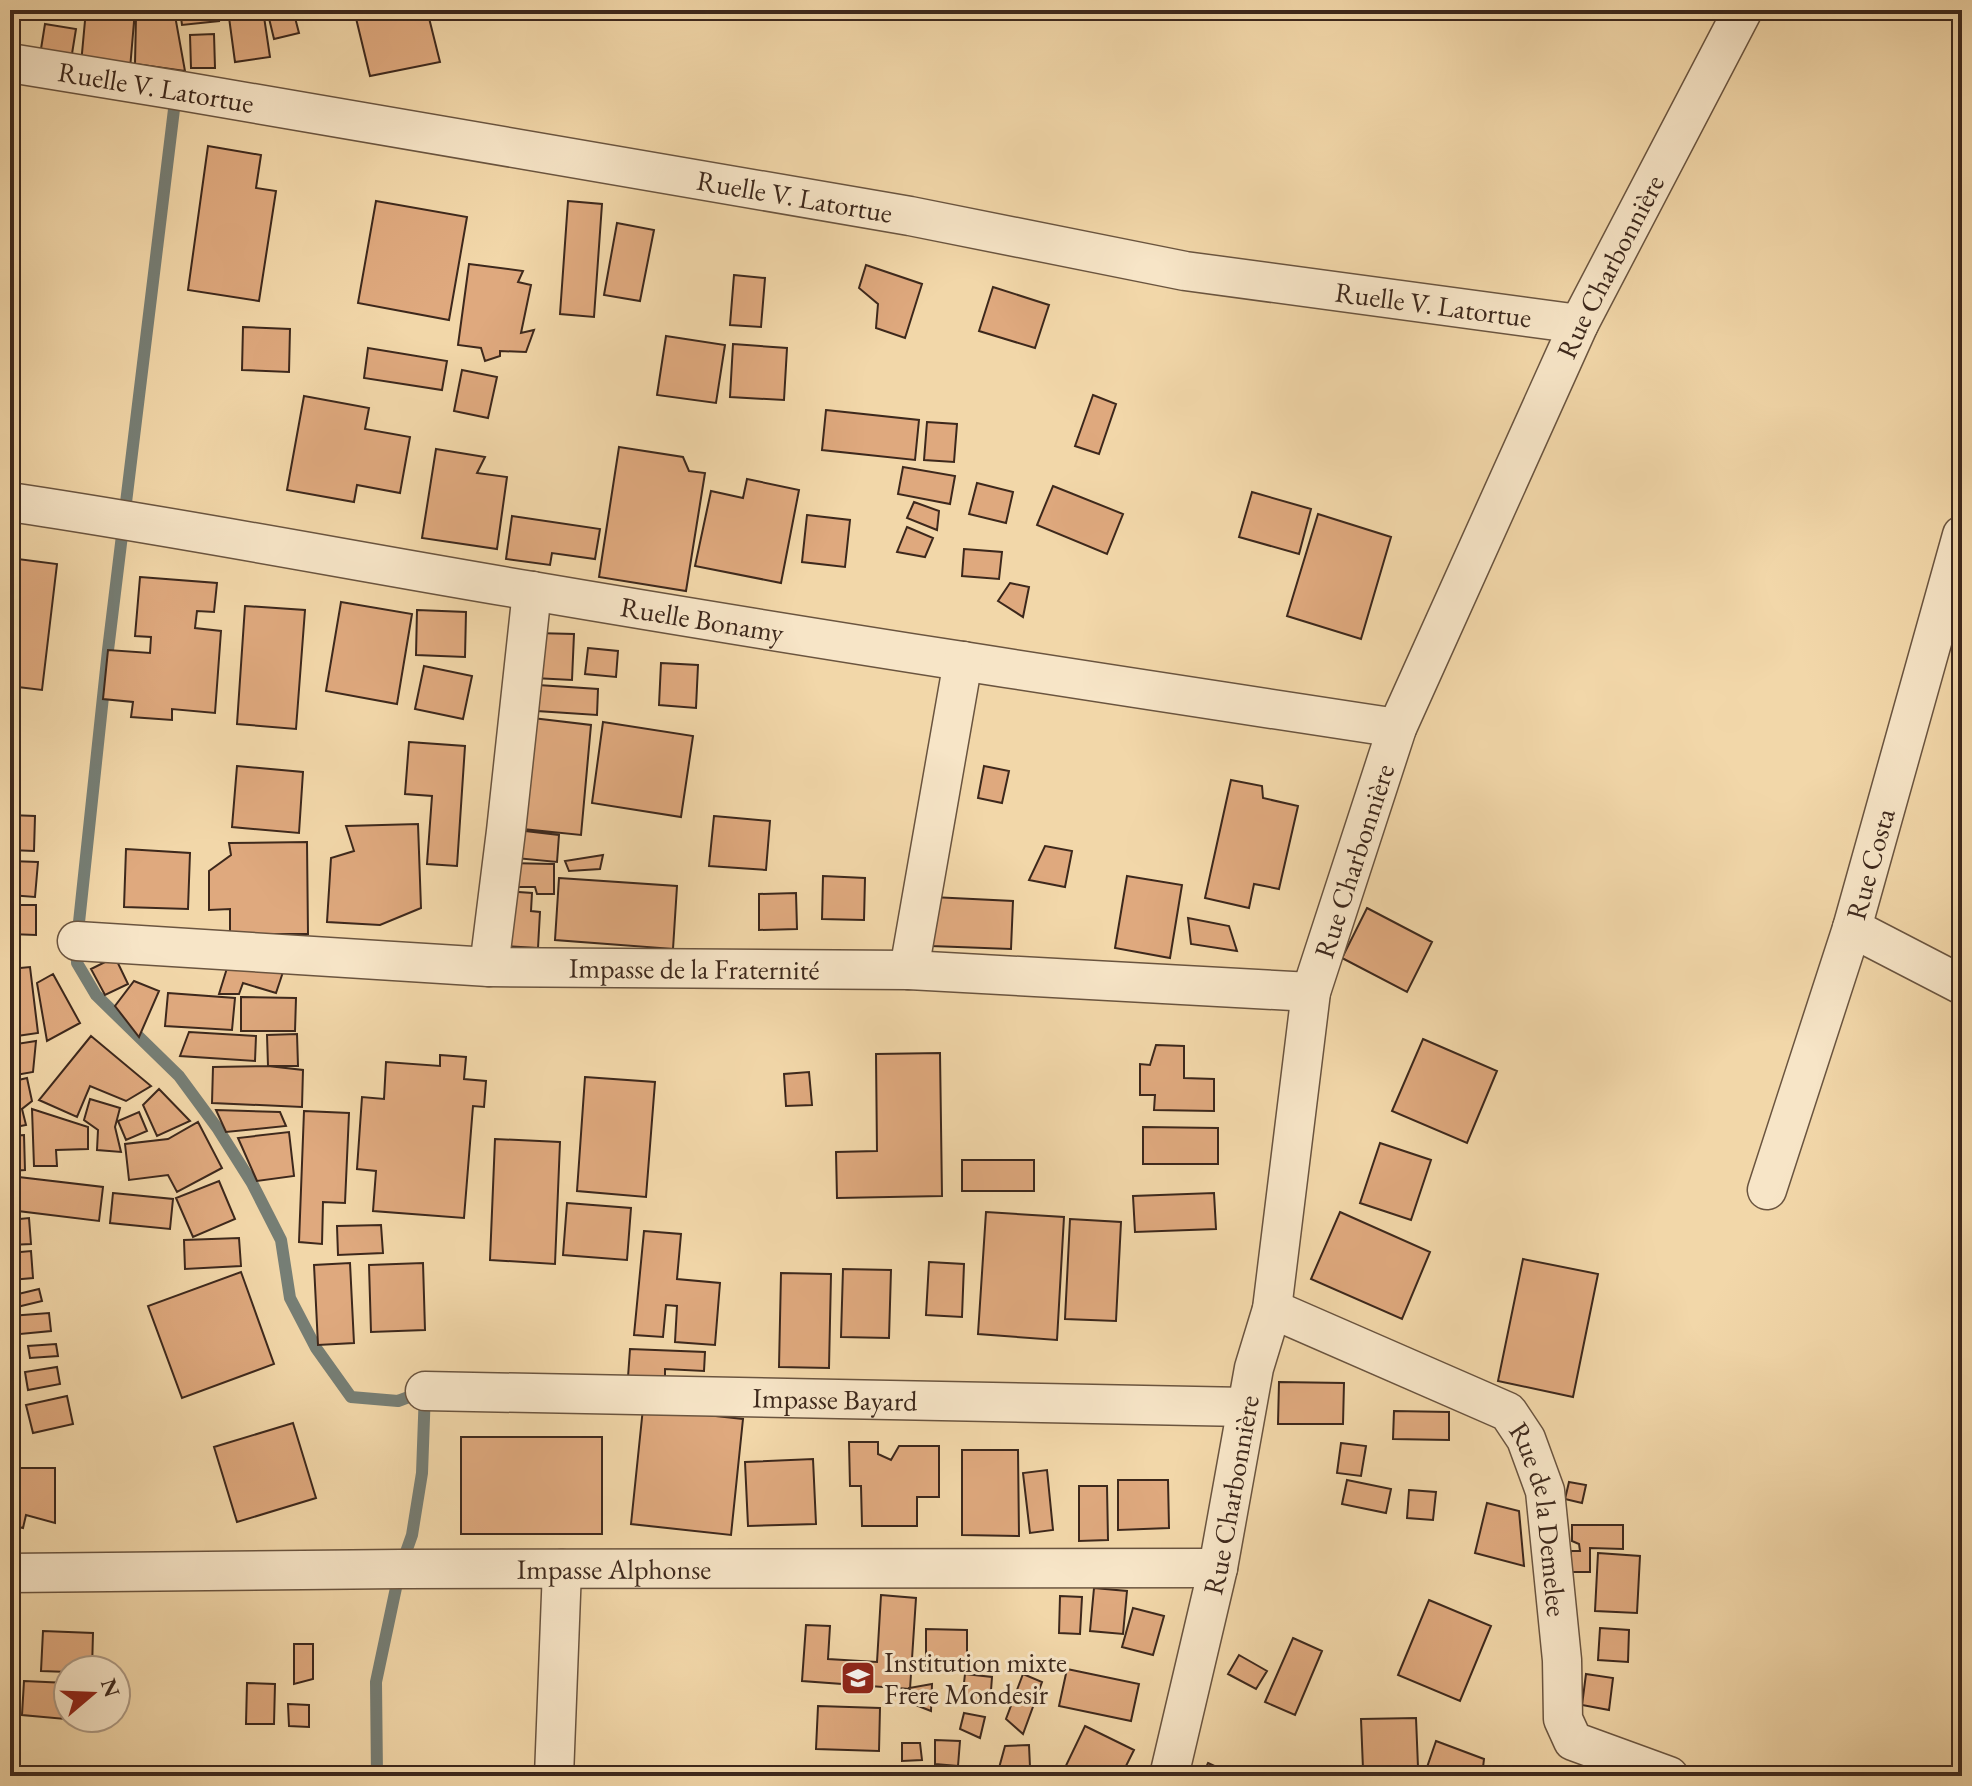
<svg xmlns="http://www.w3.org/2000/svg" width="1972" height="1786" font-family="'EB Garamond',serif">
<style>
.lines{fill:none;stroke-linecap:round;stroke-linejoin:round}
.stream{stroke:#767e75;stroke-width:12}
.building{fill:#dfa97e;stroke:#3d281c;stroke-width:2}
.minor-casing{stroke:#6a543f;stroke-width:41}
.minor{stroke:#f7e5c7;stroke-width:38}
.labels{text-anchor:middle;stroke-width:6;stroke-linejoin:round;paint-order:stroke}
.street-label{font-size:28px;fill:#3d281c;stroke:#f7e5c7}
.poi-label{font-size:28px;fill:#3d281c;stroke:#f7e5c7;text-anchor:start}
</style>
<rect width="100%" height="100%" fill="#f2d7a9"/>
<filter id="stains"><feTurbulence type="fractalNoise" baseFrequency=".0025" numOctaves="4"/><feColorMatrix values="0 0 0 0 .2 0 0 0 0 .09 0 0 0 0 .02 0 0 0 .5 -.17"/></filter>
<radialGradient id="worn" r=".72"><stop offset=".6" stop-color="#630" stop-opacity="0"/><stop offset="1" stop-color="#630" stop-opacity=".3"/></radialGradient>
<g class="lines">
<path class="stream" d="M 176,93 L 108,650 L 77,941 L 77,963 L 96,995 L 179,1076 L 218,1129 L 252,1183 L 281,1240 L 290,1298 L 316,1348 L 351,1397 L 398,1401 L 425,1391 L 422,1473 L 412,1535 L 400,1569 L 376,1682 L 377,1776"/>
</g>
<path class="building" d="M 86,10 L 135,10 L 130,69 L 81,64 Z
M 152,10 L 174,10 L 185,71 L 135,64 L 136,17 L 152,14 Z
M 180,10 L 217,10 L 219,21 L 182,25 Z
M 228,10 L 263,10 L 270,57 L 235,62 Z
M 267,10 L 293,10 L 299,33 L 274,39 Z
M 354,10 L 427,10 L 440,62 L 370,76 Z
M 45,24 L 76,29 L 71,60 L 40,55 Z
M 214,34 L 215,68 L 191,68 L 190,35 Z
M 208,146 L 261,155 L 256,188 L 276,191 L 259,301 L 188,290 Z
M 376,201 L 467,217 L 449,320 L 358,303 Z
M 568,201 L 602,204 L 594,317 L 560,314 Z
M 617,223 L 654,230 L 640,301 L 604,295 Z
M 469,264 L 523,271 L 518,282 L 531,285 L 521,333 L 534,330 L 526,352 L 500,351 L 500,356 L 485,361 L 481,348 L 458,345 Z
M 866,265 L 922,284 L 905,338 L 876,328 L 878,304 L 859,288 Z
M 734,275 L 765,278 L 761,327 L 730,325 Z
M 993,287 L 1049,305 L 1035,348 L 979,331 Z
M 243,327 L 290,329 L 289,372 L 242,370 Z
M 666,336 L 725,345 L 716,403 L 657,395 Z
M 733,344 L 787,348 L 784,400 L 730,397 Z
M 368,348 L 447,361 L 442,390 L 364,378 Z
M 462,370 L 497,377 L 488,418 L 454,411 Z
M 1093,395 L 1116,404 L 1099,454 L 1075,446 Z
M 304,396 L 369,408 L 365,429 L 410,437 L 400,493 L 357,485 L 354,502 L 287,490 Z
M 826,410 L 919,420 L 915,460 L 822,450 Z
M 927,422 L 957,424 L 954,462 L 924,460 Z
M 619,447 L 683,457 L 689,471 L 705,473 L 686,591 L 599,577 Z
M 436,449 L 485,457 L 477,473 L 507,477 L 497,549 L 422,538 Z
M 903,467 L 955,476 L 950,504 L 898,494 Z
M 747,479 L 799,490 L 781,583 L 695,566 L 711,491 L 743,498 Z
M 977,483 L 1013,492 L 1006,523 L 969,514 Z
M 1053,486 L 1123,514 L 1107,554 L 1037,525 Z
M 1252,492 L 1311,509 L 1299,554 L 1239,537 Z
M 914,502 L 939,511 L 937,530 L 907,518 Z
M 1318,514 L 1391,537 L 1361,639 L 1287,616 Z
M 807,515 L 850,520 L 845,567 L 802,562 Z
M 512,516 L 600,529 L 595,559 L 552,553 L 550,565 L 506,559 Z
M 907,527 L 933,538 L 925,557 L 897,552 Z
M 964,549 L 1002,552 L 999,579 L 962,576 Z
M 10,558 L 57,564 L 42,690 L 10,686 Z
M 140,577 L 217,583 L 214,612 L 197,611 L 195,628 L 221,631 L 215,713 L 172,709 L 172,720 L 131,717 L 133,702 L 103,699 L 108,650 L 150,653 L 151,637 L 135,636 Z
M 1010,583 L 1029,587 L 1023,617 L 998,601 Z
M 341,602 L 412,614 L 397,704 L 326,691 Z
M 245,606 L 305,610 L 296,729 L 237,724 Z
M 417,610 L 466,612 L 465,657 L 416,655 Z
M 535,633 L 574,634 L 572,680 L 534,678 Z
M 588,648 L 618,651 L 616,677 L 585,674 Z
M 661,663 L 698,665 L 696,708 L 659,705 Z
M 424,666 L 472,676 L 463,719 L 415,709 Z
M 538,685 L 598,689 L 597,715 L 537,711 Z
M 524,717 L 591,725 L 581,835 L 513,828 Z
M 603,722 L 693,736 L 681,817 L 592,803 Z
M 409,742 L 465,746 L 457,866 L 427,864 L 432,796 L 405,794 Z
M 237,766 L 303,772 L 299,833 L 232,827 Z
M 984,766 L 1009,771 L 1002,803 L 978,798 Z
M 1231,780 L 1262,786 L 1263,798 L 1298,806 L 1279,889 L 1254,884 L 1249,908 L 1205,898 Z
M 10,815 L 35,816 L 34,851 L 10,850 Z
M 714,816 L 770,821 L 766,870 L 709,866 Z
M 418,824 L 421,908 L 380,925 L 327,922 L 331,858 L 354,851 L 346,826 Z
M 508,829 L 559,835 L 557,862 L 505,857 Z
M 307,842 L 308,934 L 230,934 L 230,909 L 209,910 L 209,871 L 231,855 L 229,843 Z
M 1045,846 L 1072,851 L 1065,887 L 1029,880 Z
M 126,849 L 190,853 L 188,909 L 124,907 Z
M 603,855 L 600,869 L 569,871 L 565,861 Z
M 10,861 L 38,862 L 35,897 L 10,895 Z
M 505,863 L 554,864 L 554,894 L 537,894 L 535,887 L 505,887 Z
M 823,876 L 865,878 L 864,920 L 822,919 Z
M 1127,876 L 1182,885 L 1170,958 L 1115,948 Z
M 559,878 L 677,886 L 673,949 L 555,940 Z
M 506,891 L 532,893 L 531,911 L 540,912 L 538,948 L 503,946 Z
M 796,893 L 797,929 L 759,930 L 759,894 Z
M 932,897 L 1013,901 L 1011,949 L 931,946 Z
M 10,905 L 36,905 L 36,935 L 10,934 Z
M 1367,908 L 1432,942 L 1407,992 L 1342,958 Z
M 1188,918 L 1229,926 L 1237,951 L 1191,944 Z
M 232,952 L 284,969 L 276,993 L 243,983 L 239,994 L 219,994 Z
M 115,957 L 128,984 L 105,995 L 91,969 Z
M 30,967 L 38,1033 L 10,1037 L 10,969 Z
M 53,974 L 80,1023 L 47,1041 L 37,983 Z
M 134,981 L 159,991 L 139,1037 L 115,1006 Z
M 168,993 L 235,998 L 232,1030 L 165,1026 Z
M 241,997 L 296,998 L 295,1031 L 241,1031 Z
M 189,1032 L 256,1036 L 255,1061 L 180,1056 Z
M 297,1034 L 298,1066 L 268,1066 L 267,1035 Z
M 91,1036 L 151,1086 L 126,1101 L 90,1086 L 77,1117 L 39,1100 Z
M 1423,1039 L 1497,1071 L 1467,1143 L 1392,1111 Z
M 36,1041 L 33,1072 L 10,1076 L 10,1045 Z
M 1156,1045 L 1184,1046 L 1184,1078 L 1214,1079 L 1214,1111 L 1154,1110 L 1155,1095 L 1140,1095 L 1140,1064 L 1150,1065 Z
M 940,1053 L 942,1196 L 837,1198 L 836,1152 L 877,1151 L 876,1054 Z
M 440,1055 L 466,1057 L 464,1079 L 486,1081 L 484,1107 L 473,1106 L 464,1218 L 373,1211 L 376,1171 L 357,1169 L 362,1097 L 384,1099 L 386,1062 L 440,1066 Z
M 268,1066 L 303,1070 L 302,1107 L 212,1103 L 213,1067 Z
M 809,1072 L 812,1105 L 786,1106 L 784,1074 Z
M 585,1077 L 655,1082 L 646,1197 L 577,1191 Z
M 27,1078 L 32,1101 L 22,1109 L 26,1125 L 10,1128 L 10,1082 Z
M 159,1089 L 190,1121 L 157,1136 L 143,1105 Z
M 90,1099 L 120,1108 L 115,1127 L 121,1152 L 97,1150 L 98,1130 L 84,1120 Z
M 32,1109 L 88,1127 L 88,1149 L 56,1150 L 57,1166 L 34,1166 Z
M 216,1110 L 280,1112 L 286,1126 L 226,1132 Z
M 304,1111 L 349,1113 L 345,1203 L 323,1202 L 322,1244 L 299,1242 Z
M 139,1112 L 147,1131 L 126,1140 L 118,1121 Z
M 198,1122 L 222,1168 L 177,1192 L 168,1175 L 129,1180 L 125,1144 L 168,1139 Z
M 1143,1127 L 1218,1128 L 1218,1164 L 1143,1164 Z
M 289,1132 L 294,1176 L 257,1181 L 238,1138 Z
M 24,1135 L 25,1170 L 10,1171 L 10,1136 Z
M 495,1139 L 560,1142 L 555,1264 L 490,1260 Z
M 1380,1143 L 1431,1160 L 1411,1220 L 1360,1203 Z
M 962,1160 L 1034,1160 L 1034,1191 L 962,1191 Z
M 10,1176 L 103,1187 L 99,1221 L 10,1210 Z
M 219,1181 L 235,1219 L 193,1237 L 176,1198 Z
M 113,1193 L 173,1199 L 170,1229 L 110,1223 Z
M 1214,1193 L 1216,1229 L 1135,1232 L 1133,1196 Z
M 567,1203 L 631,1208 L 627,1260 L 563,1255 Z
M 986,1212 L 1064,1217 L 1057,1340 L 978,1334 Z
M 1340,1212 L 1430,1252 L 1402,1319 L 1311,1279 Z
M 29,1218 L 31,1244 L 10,1245 L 10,1220 Z
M 1070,1219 L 1121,1222 L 1116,1321 L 1065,1319 Z
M 381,1225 L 383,1253 L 338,1255 L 337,1226 Z
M 644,1231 L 681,1234 L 677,1279 L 720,1283 L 715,1345 L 675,1342 L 677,1306 L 666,1305 L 663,1337 L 634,1335 Z
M 239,1238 L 241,1266 L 185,1269 L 184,1240 Z
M 31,1251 L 33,1278 L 11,1280 L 10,1253 Z
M 1523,1259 L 1598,1274 L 1573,1397 L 1498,1381 Z
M 929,1262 L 964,1264 L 962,1317 L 926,1315 Z
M 350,1263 L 354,1343 L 318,1345 L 314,1265 Z
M 423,1263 L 425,1330 L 371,1332 L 369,1265 Z
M 843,1269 L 891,1270 L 889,1338 L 841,1337 Z
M 241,1272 L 274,1364 L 182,1398 L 148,1306 Z
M 781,1273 L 831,1274 L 829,1368 L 779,1367 Z
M 39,1289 L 42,1301 L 17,1307 L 14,1295 Z
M 49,1313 L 51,1331 L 10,1335 L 10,1316 Z
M 56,1344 L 58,1356 L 30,1358 L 28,1346 Z
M 630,1349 L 705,1352 L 704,1371 L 665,1369 L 665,1379 L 628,1377 Z
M 10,1361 L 19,1361 L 20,1396 L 10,1396 Z
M 57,1367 L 60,1384 L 28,1390 L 25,1372 Z
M 1279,1382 L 1344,1383 L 1343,1424 L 1278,1424 Z
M 67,1396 L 73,1424 L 33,1433 L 26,1405 Z
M 643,1408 L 743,1419 L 731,1535 L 631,1524 Z
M 1394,1411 L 1449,1412 L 1449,1440 L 1393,1439 Z
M 293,1423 L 316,1498 L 237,1522 L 214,1447 Z
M 461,1437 L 602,1437 L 602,1534 L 461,1534 Z
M 849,1442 L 878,1442 L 878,1454 L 891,1460 L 899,1446 L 939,1446 L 939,1497 L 917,1497 L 917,1526 L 862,1526 L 861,1486 L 850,1486 Z
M 1341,1443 L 1366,1446 L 1361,1476 L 1337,1473 Z
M 962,1450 L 1018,1450 L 1019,1536 L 962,1535 Z
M 813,1459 L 816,1524 L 748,1526 L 745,1462 Z
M 10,1468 L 55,1468 L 55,1523 L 26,1515 L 23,1528 L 10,1525 Z
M 1047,1470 L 1053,1530 L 1030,1533 L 1023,1473 Z
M 1118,1480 L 1168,1480 L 1169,1528 L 1118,1530 Z
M 1347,1480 L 1391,1489 L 1386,1513 L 1342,1504 Z
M 1569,1482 L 1586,1485 L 1582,1503 L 1565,1499 Z
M 1079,1486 L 1107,1486 L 1108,1540 L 1079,1541 Z
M 1409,1490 L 1436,1492 L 1433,1520 L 1407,1518 Z
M 1487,1503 L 1519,1511 L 1524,1566 L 1475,1553 Z
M 1572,1525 L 1623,1525 L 1623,1549 L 1590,1548 L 1590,1572 L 1571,1572 L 1571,1551 L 1580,1551 L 1579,1544 L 1572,1541 Z
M 1598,1553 L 1640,1556 L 1637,1613 L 1595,1611 Z
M 1094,1588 L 1127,1591 L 1123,1634 L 1090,1631 Z
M 881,1595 L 916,1598 L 910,1689 L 802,1681 L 806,1625 L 830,1626 L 828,1659 L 877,1662 Z
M 1060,1596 L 1082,1597 L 1080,1634 L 1059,1633 Z
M 1429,1600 L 1491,1626 L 1460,1701 L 1398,1675 Z
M 1133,1608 L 1164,1616 L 1153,1655 L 1122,1647 Z
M 1600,1628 L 1629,1630 L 1628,1662 L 1598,1660 Z
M 926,1629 L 967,1630 L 967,1670 L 926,1669 Z
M 43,1631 L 93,1633 L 92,1670 L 68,1670 L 68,1672 L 41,1671 Z
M 1293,1638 L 1322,1651 L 1295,1715 L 1265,1702 Z
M 294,1644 L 313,1644 L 313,1679 L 294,1684 Z
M 1239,1655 L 1267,1671 L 1256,1689 L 1228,1674 Z
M 1067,1669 L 1139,1684 L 1131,1721 L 1059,1706 Z
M 965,1674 L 992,1677 L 990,1704 L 962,1701 Z
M 1023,1674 L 1042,1682 L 1023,1734 L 1006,1719 Z
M 1586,1674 L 1613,1678 L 1609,1710 L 1582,1705 Z
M 24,1681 L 67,1683 L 65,1719 L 22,1715 Z
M 247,1683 L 275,1684 L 274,1724 L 246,1724 Z
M 932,1684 L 931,1711 L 908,1702 L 909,1688 Z
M 288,1704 L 309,1705 L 309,1727 L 289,1726 Z
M 818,1706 L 880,1708 L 879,1751 L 816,1749 Z
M 964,1713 L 985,1717 L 980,1738 L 960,1729 Z
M 1416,1718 L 1418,1767 L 1363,1769 L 1361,1719 Z
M 1085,1726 L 1134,1750 L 1121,1776 L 1061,1776 Z
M 935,1740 L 960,1741 L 958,1766 L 935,1764 Z
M 1436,1741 L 1484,1759 L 1482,1776 L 1424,1776 Z
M 902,1743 L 920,1743 L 922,1760 L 902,1761 Z
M 1029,1745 L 1030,1767 L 999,1768 L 1005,1746 Z
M 1208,1763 L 1236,1776 L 1202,1776 Z"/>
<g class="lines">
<g class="minor-casing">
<g id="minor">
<path id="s1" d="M 10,63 L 176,90 L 910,216 L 1185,271 L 1579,324"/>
<path id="s2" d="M 10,502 C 185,528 358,562 532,591 C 820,640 1108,684 1397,728"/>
<path d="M 1852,928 L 1962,985"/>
<path id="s3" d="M 77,941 L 489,967 L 909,970 L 1311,992"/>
<path d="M 489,967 L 506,831 L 532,591"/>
<path d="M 909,970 L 963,661"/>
<path id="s4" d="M 1767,1190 L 1852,928 L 1962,535"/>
<path id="s5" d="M 1272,1309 L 1508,1412 L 1526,1439 L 1545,1491 L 1562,1660 L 1563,1719 L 1573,1741 L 1669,1776"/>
<path id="s6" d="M 425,1391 L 1246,1407"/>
<path id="s7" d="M 10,1573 L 400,1569 L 1218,1568"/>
<path d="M 554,1776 L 562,1569"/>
<path id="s8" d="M 1169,1776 L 1218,1568 L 1254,1368 L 1272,1309 L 1311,992 L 1397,728 L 1579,324 L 1743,10"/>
</g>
</g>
<use href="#minor" class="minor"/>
</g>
<defs>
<g id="school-square" transform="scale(1.8)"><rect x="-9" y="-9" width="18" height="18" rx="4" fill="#8f2418" stroke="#f7e5c7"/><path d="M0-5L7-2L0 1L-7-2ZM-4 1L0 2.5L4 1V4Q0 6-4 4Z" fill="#fff"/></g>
</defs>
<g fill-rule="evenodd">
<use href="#school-square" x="858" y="1678"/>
</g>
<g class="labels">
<g class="street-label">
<text dy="10" stroke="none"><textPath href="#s1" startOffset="148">Ruelle V. Latortue</textPath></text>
<text dy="10" stroke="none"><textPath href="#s1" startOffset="796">Ruelle V. Latortue</textPath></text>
<text dy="10" stroke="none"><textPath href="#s8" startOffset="1584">Rue Charbonnière</textPath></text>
<text dy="10" stroke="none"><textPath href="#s1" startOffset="1444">Ruelle V. Latortue</textPath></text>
<text dy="10" stroke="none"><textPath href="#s2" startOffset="702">Ruelle Bonamy</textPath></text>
<text dy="10" stroke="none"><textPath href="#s8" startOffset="936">Rue Charbonnière</textPath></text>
<text dy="10" stroke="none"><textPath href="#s4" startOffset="342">Rue Costa</textPath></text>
<text dy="10" stroke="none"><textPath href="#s3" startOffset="618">Impasse de la Fraternité</textPath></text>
<text dy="10" stroke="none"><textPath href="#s6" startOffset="410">Impasse Bayard</textPath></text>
<text dy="10" stroke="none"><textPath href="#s8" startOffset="288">Rue Charbonnière</textPath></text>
<text dy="10" stroke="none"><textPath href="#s5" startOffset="372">Rue de la Demelee</textPath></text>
<text dy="10" stroke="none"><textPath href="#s7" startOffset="604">Impasse Alphonse</textPath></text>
</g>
<g class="poi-label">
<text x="884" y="1672">Institution mixte<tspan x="884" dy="32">Frere Mondesir</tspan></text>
</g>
</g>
<rect width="1972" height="1786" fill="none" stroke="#f2d7a9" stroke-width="40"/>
<rect x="12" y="12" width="1948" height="1762" fill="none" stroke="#3d281c" stroke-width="4"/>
<rect x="20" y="20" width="1932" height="1746" fill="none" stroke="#3d281c" stroke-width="2"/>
<g transform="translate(92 1694) rotate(71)"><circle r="38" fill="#f7e5c7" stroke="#ad9983" stroke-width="2"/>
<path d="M0-6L14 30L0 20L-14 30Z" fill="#8f2418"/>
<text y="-12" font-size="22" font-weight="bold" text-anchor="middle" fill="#3d281c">N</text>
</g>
<rect width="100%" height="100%" filter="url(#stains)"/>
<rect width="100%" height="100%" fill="url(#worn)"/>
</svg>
